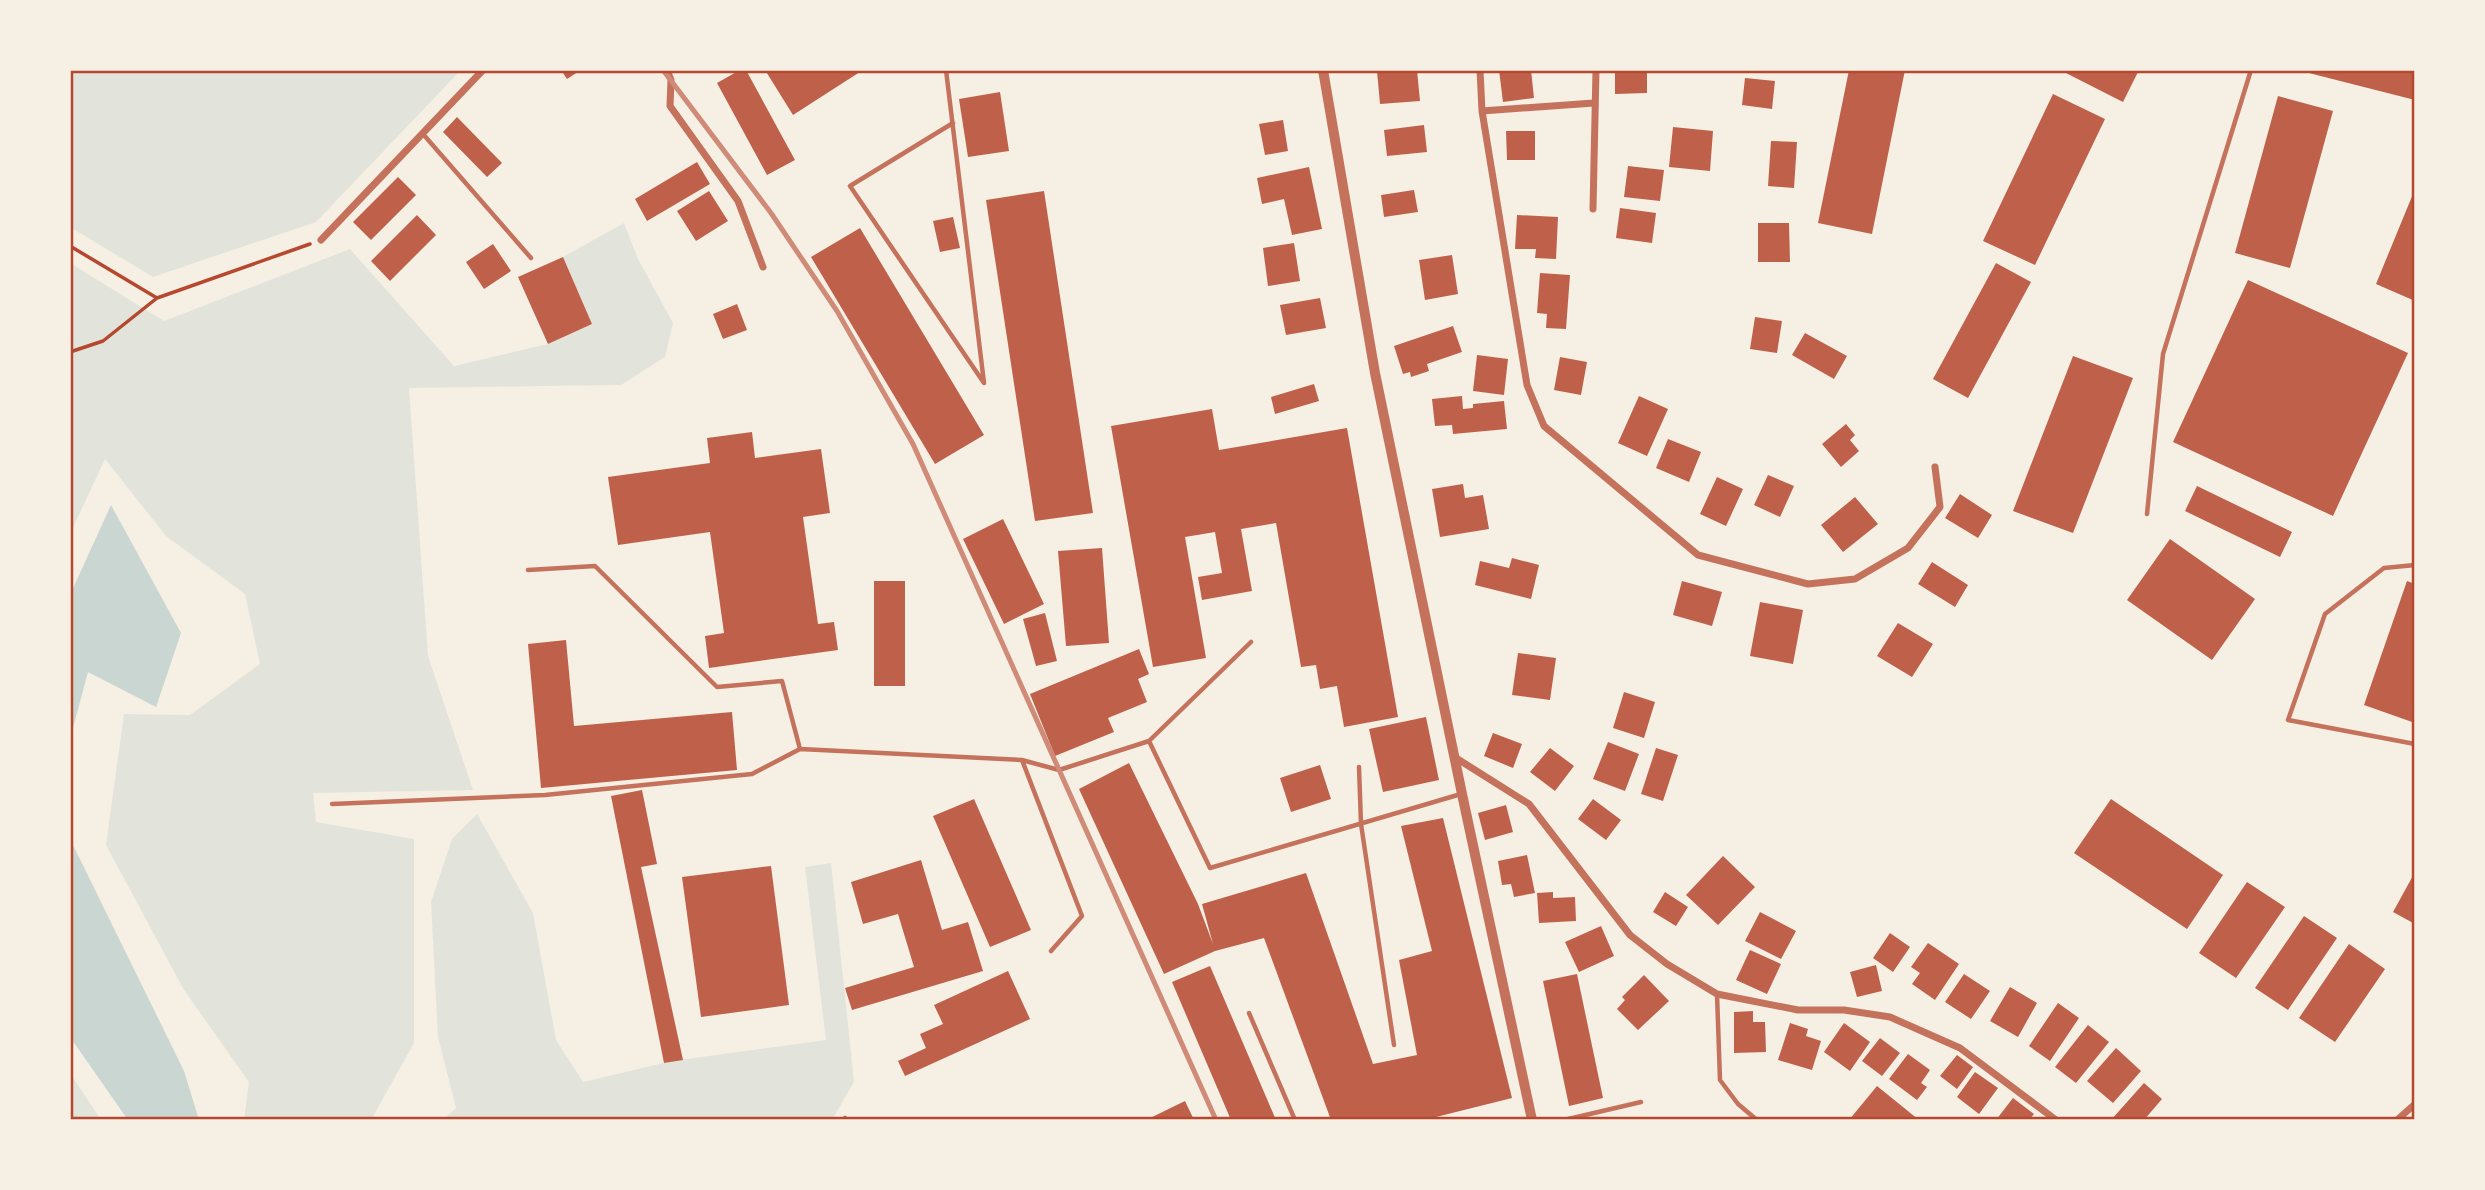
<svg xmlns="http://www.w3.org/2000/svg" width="2485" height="1190" font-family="'Nunito Sans',sans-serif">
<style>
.green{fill:#e2e4dc}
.water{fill:#c9d6d2}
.building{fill:#bf614a}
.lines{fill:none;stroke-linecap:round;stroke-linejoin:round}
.path{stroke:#b5482f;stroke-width:3.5}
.service{stroke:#c5725c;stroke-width:4.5}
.minor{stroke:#c5725c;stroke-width:7}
.tertiary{stroke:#c5725c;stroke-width:10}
.rail{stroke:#cf8b77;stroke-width:5}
.neatline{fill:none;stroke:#b5482f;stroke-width:2.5}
</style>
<rect width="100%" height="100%" fill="#f6efe4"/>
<path class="green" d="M 70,70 L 461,70 L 316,222 L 153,277 L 70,227 Z
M 624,223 L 638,259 L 673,323 L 665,357 L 621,385 L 409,388 L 428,656 L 473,790 L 313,793 L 316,822 L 414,839 L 414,1043 L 371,1120 L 244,1120 L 249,1082 L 184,990 L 106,845 L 124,714 L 190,715 L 260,664 L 245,594 L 166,536 L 105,459 L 70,534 L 70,263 L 164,321 L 350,249 L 454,366 L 548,344 L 592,324 L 563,257 Z
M 477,814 L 533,913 L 556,1040 L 583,1082 L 672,1061 L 826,1040 L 805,867 L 831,863 L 854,1082 L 832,1120 L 443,1120 L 456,1108 L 438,1037 L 431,902 L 452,839 Z
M 70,1073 L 101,1120 L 70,1120 Z"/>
<path class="water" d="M 111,505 L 181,633 L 156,707 L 88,672 L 70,739 L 70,595 Z
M 70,839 L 184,1071 L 199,1120 L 128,1120 L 70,1037 Z"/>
<path class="building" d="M 561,70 L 581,70 L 567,79 Z
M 740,70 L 746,70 L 795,160 L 767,175 L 717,83 Z
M 765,70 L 863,70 L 793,115 Z
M 1417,70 L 1420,101 L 1380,104 L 1377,71 Z
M 1499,70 L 1531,70 L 1534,98 L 1503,102 Z
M 1615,70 L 1647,70 L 1647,93 L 1615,94 Z
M 1849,70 L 1905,70 L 1872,234 L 1818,223 Z
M 2060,70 L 2139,70 L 2123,102 Z
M 2302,70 L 2415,70 L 2415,100 L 2301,71 Z
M 1745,78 L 1775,81 L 1772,109 L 1742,105 Z
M 1000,92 L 1009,151 L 968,157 L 959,99 Z
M 2053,94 L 2105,119 L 2035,265 L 1983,241 Z
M 2278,96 L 2333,111 L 2290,268 L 2235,253 Z
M 457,117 L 502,163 L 487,177 L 443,132 Z
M 1283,120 L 1288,151 L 1265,155 L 1259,124 Z
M 1424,125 L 1427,152 L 1387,156 L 1384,130 Z
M 1673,127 L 1713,131 L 1710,171 L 1669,167 Z
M 1506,131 L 1535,131 L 1535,160 L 1507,160 Z
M 1771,141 L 1797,142 L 1794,188 L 1768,186 Z
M 697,162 L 710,184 L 647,221 L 635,199 Z
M 1628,166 L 1664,170 L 1660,201 L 1624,197 Z
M 1309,167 L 1322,229 L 1292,235 L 1284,199 L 1262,204 L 1257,178 Z
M 398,177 L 416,195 L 371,240 L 353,222 Z
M 2415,189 L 2415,301 L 2376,284 Z
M 1414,190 L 1418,212 L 1384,217 L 1381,195 Z
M 709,191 L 728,221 L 696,241 L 677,211 Z
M 1044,191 L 1093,513 L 1035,521 L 986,200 Z
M 1620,208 L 1656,213 L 1652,243 L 1616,238 Z
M 417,215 L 436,235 L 390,281 L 371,261 Z
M 1517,215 L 1558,217 L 1556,259 L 1535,258 L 1536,249 L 1515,249 Z
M 953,217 L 960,248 L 940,252 L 933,221 Z
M 1758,223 L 1789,223 L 1790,262 L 1758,262 Z
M 860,228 L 984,435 L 935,464 L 811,257 Z
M 1294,243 L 1300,281 L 1268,286 L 1263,248 Z
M 493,244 L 511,271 L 484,289 L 466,262 Z
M 1452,255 L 1458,294 L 1425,300 L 1419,260 Z
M 563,257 L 592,324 L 548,344 L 518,277 Z
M 1996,263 L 2031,282 L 1968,398 L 1933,379 Z
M 1540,273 L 1570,275 L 1566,329 L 1546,328 L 1547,314 L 1537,313 Z
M 2248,280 L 2408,353 L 2333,516 L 2173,442 Z
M 1320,298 L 1326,328 L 1286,335 L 1280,305 Z
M 737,304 L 747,330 L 723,339 L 713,314 Z
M 1755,317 L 1782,321 L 1777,353 L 1750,349 Z
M 1453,326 L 1462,352 L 1427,364 L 1429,371 L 1411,377 L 1410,372 L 1403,374 L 1394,346 Z
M 1805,333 L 1847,356 L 1834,379 L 1792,355 Z
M 1477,355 L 1508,359 L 1504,395 L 1473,391 Z
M 2073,356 L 2133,378 L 2073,533 L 2013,511 Z
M 1560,357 L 1587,362 L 1581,395 L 1554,390 Z
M 1314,384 L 1319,401 L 1275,414 L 1271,397 Z
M 1462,396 L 1463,409 L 1473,408 L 1473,404 L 1504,401 L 1507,429 L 1453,434 L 1452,425 L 1435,426 L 1432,399 Z
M 1639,396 L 1668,409 L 1647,456 L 1618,443 Z
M 1212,409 L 1219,450 L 1347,428 L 1398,717 L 1344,727 L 1337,686 L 1320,689 L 1316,665 L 1301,667 L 1276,523 L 1241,529 L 1252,591 L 1202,600 L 1198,577 L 1222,573 L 1215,532 L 1185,537 L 1206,658 L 1153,667 L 1111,426 Z
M 1846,424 L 1855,435 L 1850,440 L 1859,451 L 1841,467 L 1822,444 Z
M 752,432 L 755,458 L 821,449 L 830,513 L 803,517 L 818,624 L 834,622 L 838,650 L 709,668 L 705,636 L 724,633 L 710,532 L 618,545 L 608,477 L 710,463 L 707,438 Z
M 1668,439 L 1701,452 L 1689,482 L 1656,468 Z
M 1768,475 L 1794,486 L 1780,517 L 1754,505 Z
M 1717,477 L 1743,489 L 1726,526 L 1700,514 Z
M 1463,484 L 1465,498 L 1483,495 L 1489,529 L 1440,537 L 1432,489 Z
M 2197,486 L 2292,532 L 2280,557 L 2185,511 Z
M 1960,494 L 1992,515 L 1978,538 L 1945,518 Z
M 1855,497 L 1878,524 L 1843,552 L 1821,525 Z
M 1003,519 L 1044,604 L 1004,624 L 963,539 Z
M 2170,539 L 2255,599 L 2212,660 L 2127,600 Z
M 1102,548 L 1109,643 L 1066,646 L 1058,551 Z
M 1512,558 L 1539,565 L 1531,599 L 1475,585 L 1480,561 L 1509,568 Z
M 1932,562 L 1968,585 L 1955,607 L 1918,584 Z
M 874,581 L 905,581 L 905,686 L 874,686 Z
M 1682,581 L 1722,592 L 1712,626 L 1673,615 Z
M 2407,581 L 2415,584 L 2415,723 L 2364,705 Z
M 1760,602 L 1803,610 L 1793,664 L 1750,656 Z
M 1045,613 L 1057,661 L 1036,666 L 1023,619 Z
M 1898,623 L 1933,644 L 1912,677 L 1877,656 Z
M 566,640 L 574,726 L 732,712 L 737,770 L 541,788 L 528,644 Z
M 1139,649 L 1149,674 L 1138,679 L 1147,702 L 1108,718 L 1114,732 L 1055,756 L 1030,694 Z
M 1518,653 L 1556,658 L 1550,700 L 1512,695 Z
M 1624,692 L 1655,702 L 1644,738 L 1613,728 Z
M 1426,717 L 1439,780 L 1383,792 L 1369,729 Z
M 1493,733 L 1522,744 L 1513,768 L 1484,756 Z
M 1608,742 L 1639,754 L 1625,791 L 1593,779 Z
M 1550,748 L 1574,766 L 1555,791 L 1530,772 Z
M 1656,748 L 1678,755 L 1663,801 L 1641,794 Z
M 1129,763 L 1198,904 L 1213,944 L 1202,904 L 1306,873 L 1373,1064 L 1417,1055 L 1399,960 L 1432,951 L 1401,826 L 1443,818 L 1512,1098 L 1424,1120 L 1331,1120 L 1264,938 L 1215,951 L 1164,974 L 1079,789 Z
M 1320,765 L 1331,799 L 1291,812 L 1280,778 Z
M 642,790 L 657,864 L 641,867 L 683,1060 L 664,1063 L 611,796 Z
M 974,799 L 1031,930 L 990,947 L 933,816 Z
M 1593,799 L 1621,820 L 1606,840 L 1578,819 Z
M 2111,799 L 2223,875 L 2187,929 L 2074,853 Z
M 1506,805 L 1513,832 L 1485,840 L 1478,813 Z
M 1527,855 L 1535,893 L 1514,897 L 1511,884 L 1502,885 L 1498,861 Z
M 1723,856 L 1755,887 L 1718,925 L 1686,895 Z
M 921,860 L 942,930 L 968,922 L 983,971 L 852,1010 L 845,988 L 914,967 L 898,914 L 863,924 L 851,882 Z
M 771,866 L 789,1005 L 701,1017 L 682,877 Z
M 2415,872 L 2415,924 L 2393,912 Z
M 2247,882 L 2285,907 L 2236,978 L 2199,953 Z
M 1553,892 L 1553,898 L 1575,897 L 1576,921 L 1539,923 L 1537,893 Z
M 1665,892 L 1688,907 L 1676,926 L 1653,912 Z
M 1760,912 L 1796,931 L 1781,959 L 1745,941 Z
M 2304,916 L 2337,938 L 2288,1010 L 2255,988 Z
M 1601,926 L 1614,956 L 1579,972 L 1565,942 Z
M 1890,933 L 1910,947 L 1893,972 L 1873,958 Z
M 1928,943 L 1959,964 L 1935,1000 L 1912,984 L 1920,973 L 1911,967 Z
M 2349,944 L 2385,969 L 2335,1042 L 2299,1018 Z
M 1750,950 L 1781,964 L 1767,994 L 1736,980 Z
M 1876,965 L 1882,991 L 1857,997 L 1850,972 Z
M 1210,966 L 1276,1120 L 1231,1120 L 1172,982 Z
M 1008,971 L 1030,1019 L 905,1076 L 898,1061 L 926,1048 L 920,1034 L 943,1024 L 934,1005 Z
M 1577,974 L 1603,1098 L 1569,1106 L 1543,981 Z
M 1964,974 L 1990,991 L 1971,1019 L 1945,1002 Z
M 1644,975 L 1669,1001 L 1638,1030 L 1617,1009 L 1625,1000 L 1622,997 Z
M 2010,987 L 2037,1003 L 2018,1037 L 1990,1021 Z
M 2058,1003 L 2079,1018 L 2050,1061 L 2029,1046 Z
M 1753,1011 L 1753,1022 L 1765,1022 L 1766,1052 L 1734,1053 L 1734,1012 Z
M 1790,1023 L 1808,1029 L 1806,1036 L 1821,1041 L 1812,1070 L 1778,1060 Z
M 1844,1023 L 1870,1042 L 1850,1071 L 1824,1052 Z
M 2088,1025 L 2109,1042 L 2076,1083 L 2055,1067 Z
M 1880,1038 L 1900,1053 L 1882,1076 L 1862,1061 Z
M 2116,1048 L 2141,1071 L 2113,1103 L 2087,1081 Z
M 1908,1054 L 1930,1070 L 1921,1083 L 1927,1087 L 1917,1100 L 1889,1079 Z
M 1957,1055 L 1973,1067 L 1957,1089 L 1940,1076 Z
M 1975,1072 L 1998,1088 L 1979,1114 L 1957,1097 Z
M 2144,1083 L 2162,1099 L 2144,1120 L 2111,1120 Z
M 1877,1086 L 1919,1120 L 1849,1120 Z
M 2013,1098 L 2034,1114 L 2029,1120 L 1996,1120 Z
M 1185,1101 L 1194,1120 L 1146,1120 Z"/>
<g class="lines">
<path class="path" d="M 70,246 L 157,298 L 310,244
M 70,352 L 103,341 L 157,298"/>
<path class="service" d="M 946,70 L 984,383 L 850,186 L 953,123
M 423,134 L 531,258
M 2147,514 L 2163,354 L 2251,70
M 2415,565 L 2384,568 L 2325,614 L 2288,720 L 2415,744
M 528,570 L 595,566 L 717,687 L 782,681 L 800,749
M 1251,642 L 1149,741 L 1210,868 L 1461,794
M 1359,767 L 1361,824 L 1394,1045
M 332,804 L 545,795 L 752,774 L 800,749 L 1022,760
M 1051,951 L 1082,916 L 1022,760 L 1059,770 L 1149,741
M 1717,994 L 1720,1080 L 1738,1104 L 1757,1120
M 1249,1013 L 1295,1120
M 843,1120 L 845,1118
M 1564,1120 L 1641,1102"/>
<path class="minor" d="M 667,70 L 671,80 L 670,106 L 738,201 L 763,267
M 1480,70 L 1482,111 L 1527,385 L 1544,426 L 1698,555 L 1808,584 L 1855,579 L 1908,548 L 1940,507 L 1935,467
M 1482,111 L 1594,103
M 1593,209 L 1596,70
M 321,240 L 483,70
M 1456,758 L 1529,804 L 1630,935 L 1667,964 L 1717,994 L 1798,1010 L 1844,1010 L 1890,1017 L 1960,1048 L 2056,1120
M 2397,1120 L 2415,1104"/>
<path class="tertiary" d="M 1323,70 L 1375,373 L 1462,794 L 1532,1120"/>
<path class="rail" d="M 663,70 L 771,213 L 837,311 L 913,444 L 1216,1120"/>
</g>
<rect width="2485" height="1190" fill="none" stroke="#f6efe4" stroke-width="144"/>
<rect x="72" y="72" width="2341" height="1046" class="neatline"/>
</svg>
